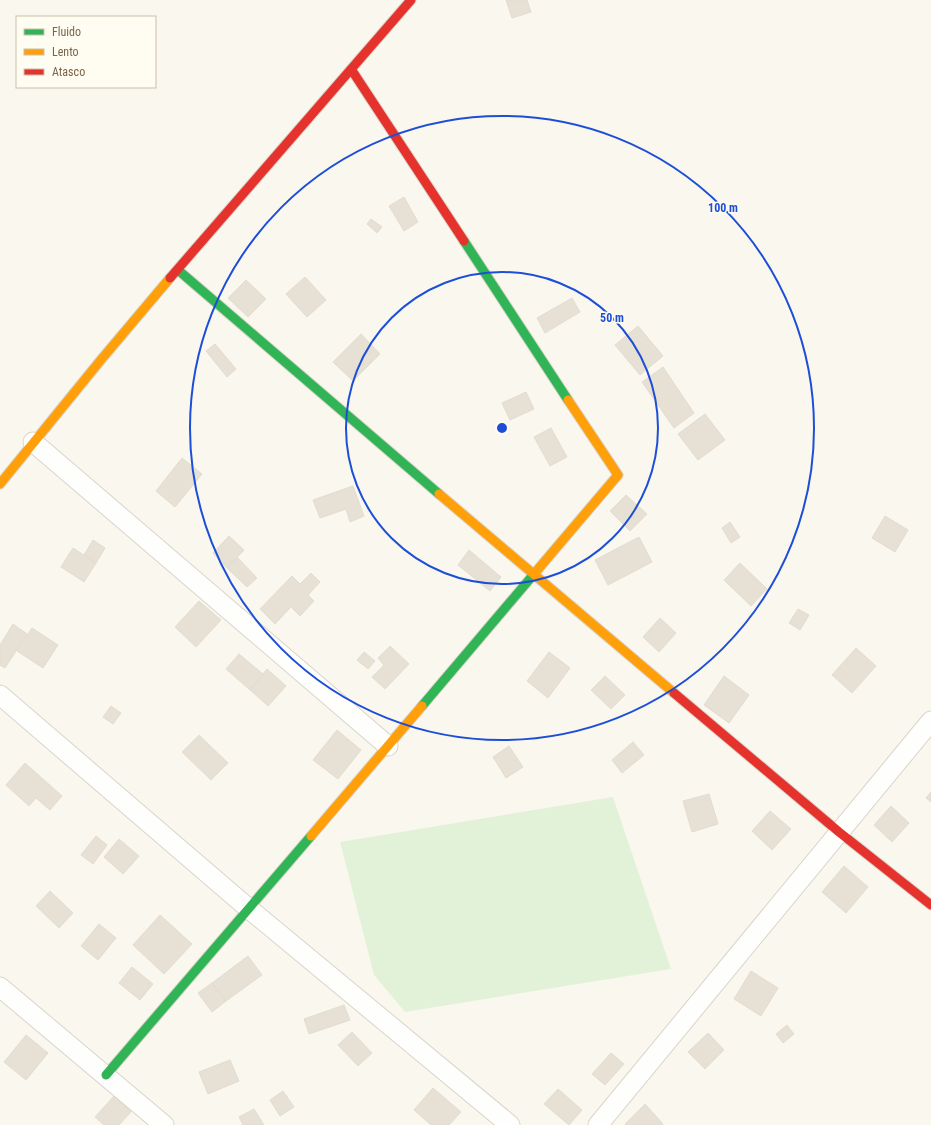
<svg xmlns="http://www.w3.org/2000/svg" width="931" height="1125" font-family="'Roboto Condensed',sans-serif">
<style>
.green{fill:#e2f2d8}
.building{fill:#e6e0d5;stroke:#e3dcd0}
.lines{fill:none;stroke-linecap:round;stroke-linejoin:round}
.street-casing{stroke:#d9d4cc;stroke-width:21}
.fast-casing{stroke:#d8d3c9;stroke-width:11}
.slow-casing{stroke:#d8d3c9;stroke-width:11}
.jam-casing{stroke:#d8d3c9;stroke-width:11}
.street{stroke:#fefefc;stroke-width:19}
.fast{stroke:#30b455;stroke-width:9}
.slow{stroke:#ff9f0a;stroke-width:9}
.jam{stroke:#e5322d;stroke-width:9}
.ring{fill:none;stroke:#1d4ed8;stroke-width:2}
.centre{fill:#1d4ed8;stroke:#fffcf1;stroke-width:2}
.ring-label{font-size:12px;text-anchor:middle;font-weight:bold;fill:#1d4ed8;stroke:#fffcf1;stroke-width:3;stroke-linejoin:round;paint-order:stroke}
</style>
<rect width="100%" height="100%" fill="#faf7ee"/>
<path class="green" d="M 613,797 L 671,969 L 405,1012 L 374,975 L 340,842 Z"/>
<path class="building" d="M 506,0 L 527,0 L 531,12 L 512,18 Z
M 404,197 L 418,222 L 404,231 L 389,206 Z
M 371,219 L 382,227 L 377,233 L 367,224 Z
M 305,277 L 326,300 L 307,317 L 286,294 Z
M 246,280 L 266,299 L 248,317 L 228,298 Z
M 572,298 L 580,312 L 545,333 L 537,318 Z
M 638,326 L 663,356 L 640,375 L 615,345 Z
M 361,334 L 380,354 L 353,381 L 333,362 Z
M 215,344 L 236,369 L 227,377 L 206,351 Z
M 663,367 L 694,413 L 674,428 L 642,382 Z
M 526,392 L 534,409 L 510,420 L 502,403 Z
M 705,414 L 725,440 L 698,460 L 678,434 Z
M 551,428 L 567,457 L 550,466 L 534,437 Z
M 182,458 L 202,474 L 175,507 L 156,491 Z
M 353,486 L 364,516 L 350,522 L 346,509 L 320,518 L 313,500 Z
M 626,495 L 647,514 L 630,531 L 610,511 Z
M 885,516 L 908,530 L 895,552 L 872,538 Z
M 730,522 L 740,537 L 731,543 L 722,528 Z
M 229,536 L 244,550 L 227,568 L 213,553 Z
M 639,537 L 652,562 L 608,585 L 595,560 Z
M 93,540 L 105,548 L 96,563 L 84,555 Z
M 73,548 L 96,563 L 84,582 L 61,567 Z
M 469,550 L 501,577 L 490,591 L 458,565 Z
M 237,557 L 257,578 L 247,587 L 227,568 Z
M 740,563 L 767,589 L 751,606 L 724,580 Z
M 311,573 L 320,582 L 308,595 L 314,601 L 300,616 L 291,607 L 275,624 L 260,609 L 292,576 L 300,584 Z
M 199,601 L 221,620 L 196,647 L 175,627 Z
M 798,609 L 809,615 L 800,630 L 789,623 Z
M 660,618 L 676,633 L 659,652 L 643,637 Z
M 13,624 L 27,634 L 5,668 L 0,665 L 0,645 Z
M 32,628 L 58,645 L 43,668 L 17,651 Z
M 390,646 L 409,664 L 385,689 L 372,677 L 384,665 L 378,658 Z
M 856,648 L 876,666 L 852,693 L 832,675 Z
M 364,652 L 375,661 L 368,669 L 357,660 Z
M 549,652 L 570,668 L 548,698 L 527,681 Z
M 239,654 L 263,674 L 250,690 L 226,669 Z
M 267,669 L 286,686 L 268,706 L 250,690 Z
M 605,676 L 625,695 L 611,709 L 591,690 Z
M 724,676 L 749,695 L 729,723 L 704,705 Z
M 111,706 L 121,713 L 113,724 L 103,717 Z
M 337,730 L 361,750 L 338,779 L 313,760 Z
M 199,735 L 228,763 L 211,780 L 182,752 Z
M 633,742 L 644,755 L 622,773 L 612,760 Z
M 509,746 L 523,767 L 506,778 L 493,757 Z
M 25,763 L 62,796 L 50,810 L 36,798 L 29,806 L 6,785 Z
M 931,792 L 931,802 L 926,798 Z
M 709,794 L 718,824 L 692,832 L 683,801 Z
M 891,806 L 909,823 L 892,842 L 874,825 Z
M 770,811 L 791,829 L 772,850 L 752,831 Z
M 96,836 L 107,845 L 93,864 L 81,855 Z
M 119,839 L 139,856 L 123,874 L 104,857 Z
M 844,866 L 868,887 L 846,913 L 822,892 Z
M 50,891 L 73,913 L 59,928 L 36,906 Z
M 160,915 L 192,944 L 164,974 L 133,945 Z
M 99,924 L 116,938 L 98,960 L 81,946 Z
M 248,956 L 262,975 L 226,1001 L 212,983 Z
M 132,967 L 153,984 L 140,1000 L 119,983 Z
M 751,971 L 778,988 L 761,1016 L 734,999 Z
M 212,983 L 226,1001 L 212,1012 L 198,993 Z
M 344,1005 L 350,1020 L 309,1034 L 304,1019 Z
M 787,1025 L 794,1034 L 783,1043 L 776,1034 Z
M 352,1032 L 372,1053 L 358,1066 L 338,1045 Z
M 708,1033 L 724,1050 L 705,1069 L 688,1052 Z
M 26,1035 L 48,1053 L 26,1080 L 4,1062 Z
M 611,1053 L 624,1064 L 605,1085 L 592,1074 Z
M 230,1060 L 239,1081 L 208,1094 L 199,1072 Z
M 433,1088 L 461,1112 L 449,1125 L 431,1125 L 414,1110 Z
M 558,1089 L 582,1110 L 569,1125 L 544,1104 Z
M 283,1091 L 294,1107 L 280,1116 L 270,1100 Z
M 114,1096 L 131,1112 L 119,1125 L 104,1125 L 95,1117 Z
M 645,1104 L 663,1124 L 662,1125 L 626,1125 L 625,1124 Z
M 254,1109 L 264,1125 L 243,1125 L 239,1117 Z"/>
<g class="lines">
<g class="street-casing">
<path id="street" d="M 33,442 L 388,746
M 0,695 L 248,908 L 510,1125
M 0,987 L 164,1125
M 598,1125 L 931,721"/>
</g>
<g class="fast-casing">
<path id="fast" d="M 464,241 L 568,400
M 178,270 L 439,494
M 422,706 L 534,574
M 106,1075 L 311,836"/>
</g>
<g class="slow-casing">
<path id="slow" d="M 0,484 L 100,361 L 170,278
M 439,494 L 674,693
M 534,574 L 618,475 L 568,400
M 311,836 L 422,706"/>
</g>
<g class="jam-casing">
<path id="jam" d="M 351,69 L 464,241
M 170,278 L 411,0
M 674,693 L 839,832 L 931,905"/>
</g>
<use href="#street" class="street"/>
<use href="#fast" class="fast"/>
<use href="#slow" class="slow"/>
<use href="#jam" class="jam"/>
</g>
<g class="ring">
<circle cx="502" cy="428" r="156"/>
<circle cx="502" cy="428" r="312"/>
</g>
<circle cx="502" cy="428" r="6" class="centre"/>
<g class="ring-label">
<text x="723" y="212">100 m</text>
<text x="612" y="322">50 m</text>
</g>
<rect x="16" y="16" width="140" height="72" fill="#fffcf1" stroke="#cac0ae"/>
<rect x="24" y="29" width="20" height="6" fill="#30b455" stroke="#cac0ae"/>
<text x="52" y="36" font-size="12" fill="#7b654a">Fluido</text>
<rect x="24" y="49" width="20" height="6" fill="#ff9f0a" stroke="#cac0ae"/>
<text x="52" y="56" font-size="12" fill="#7b654a">Lento</text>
<rect x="24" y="69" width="20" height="6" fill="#e5322d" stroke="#cac0ae"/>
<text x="52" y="76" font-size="12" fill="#7b654a">Atasco</text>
</svg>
